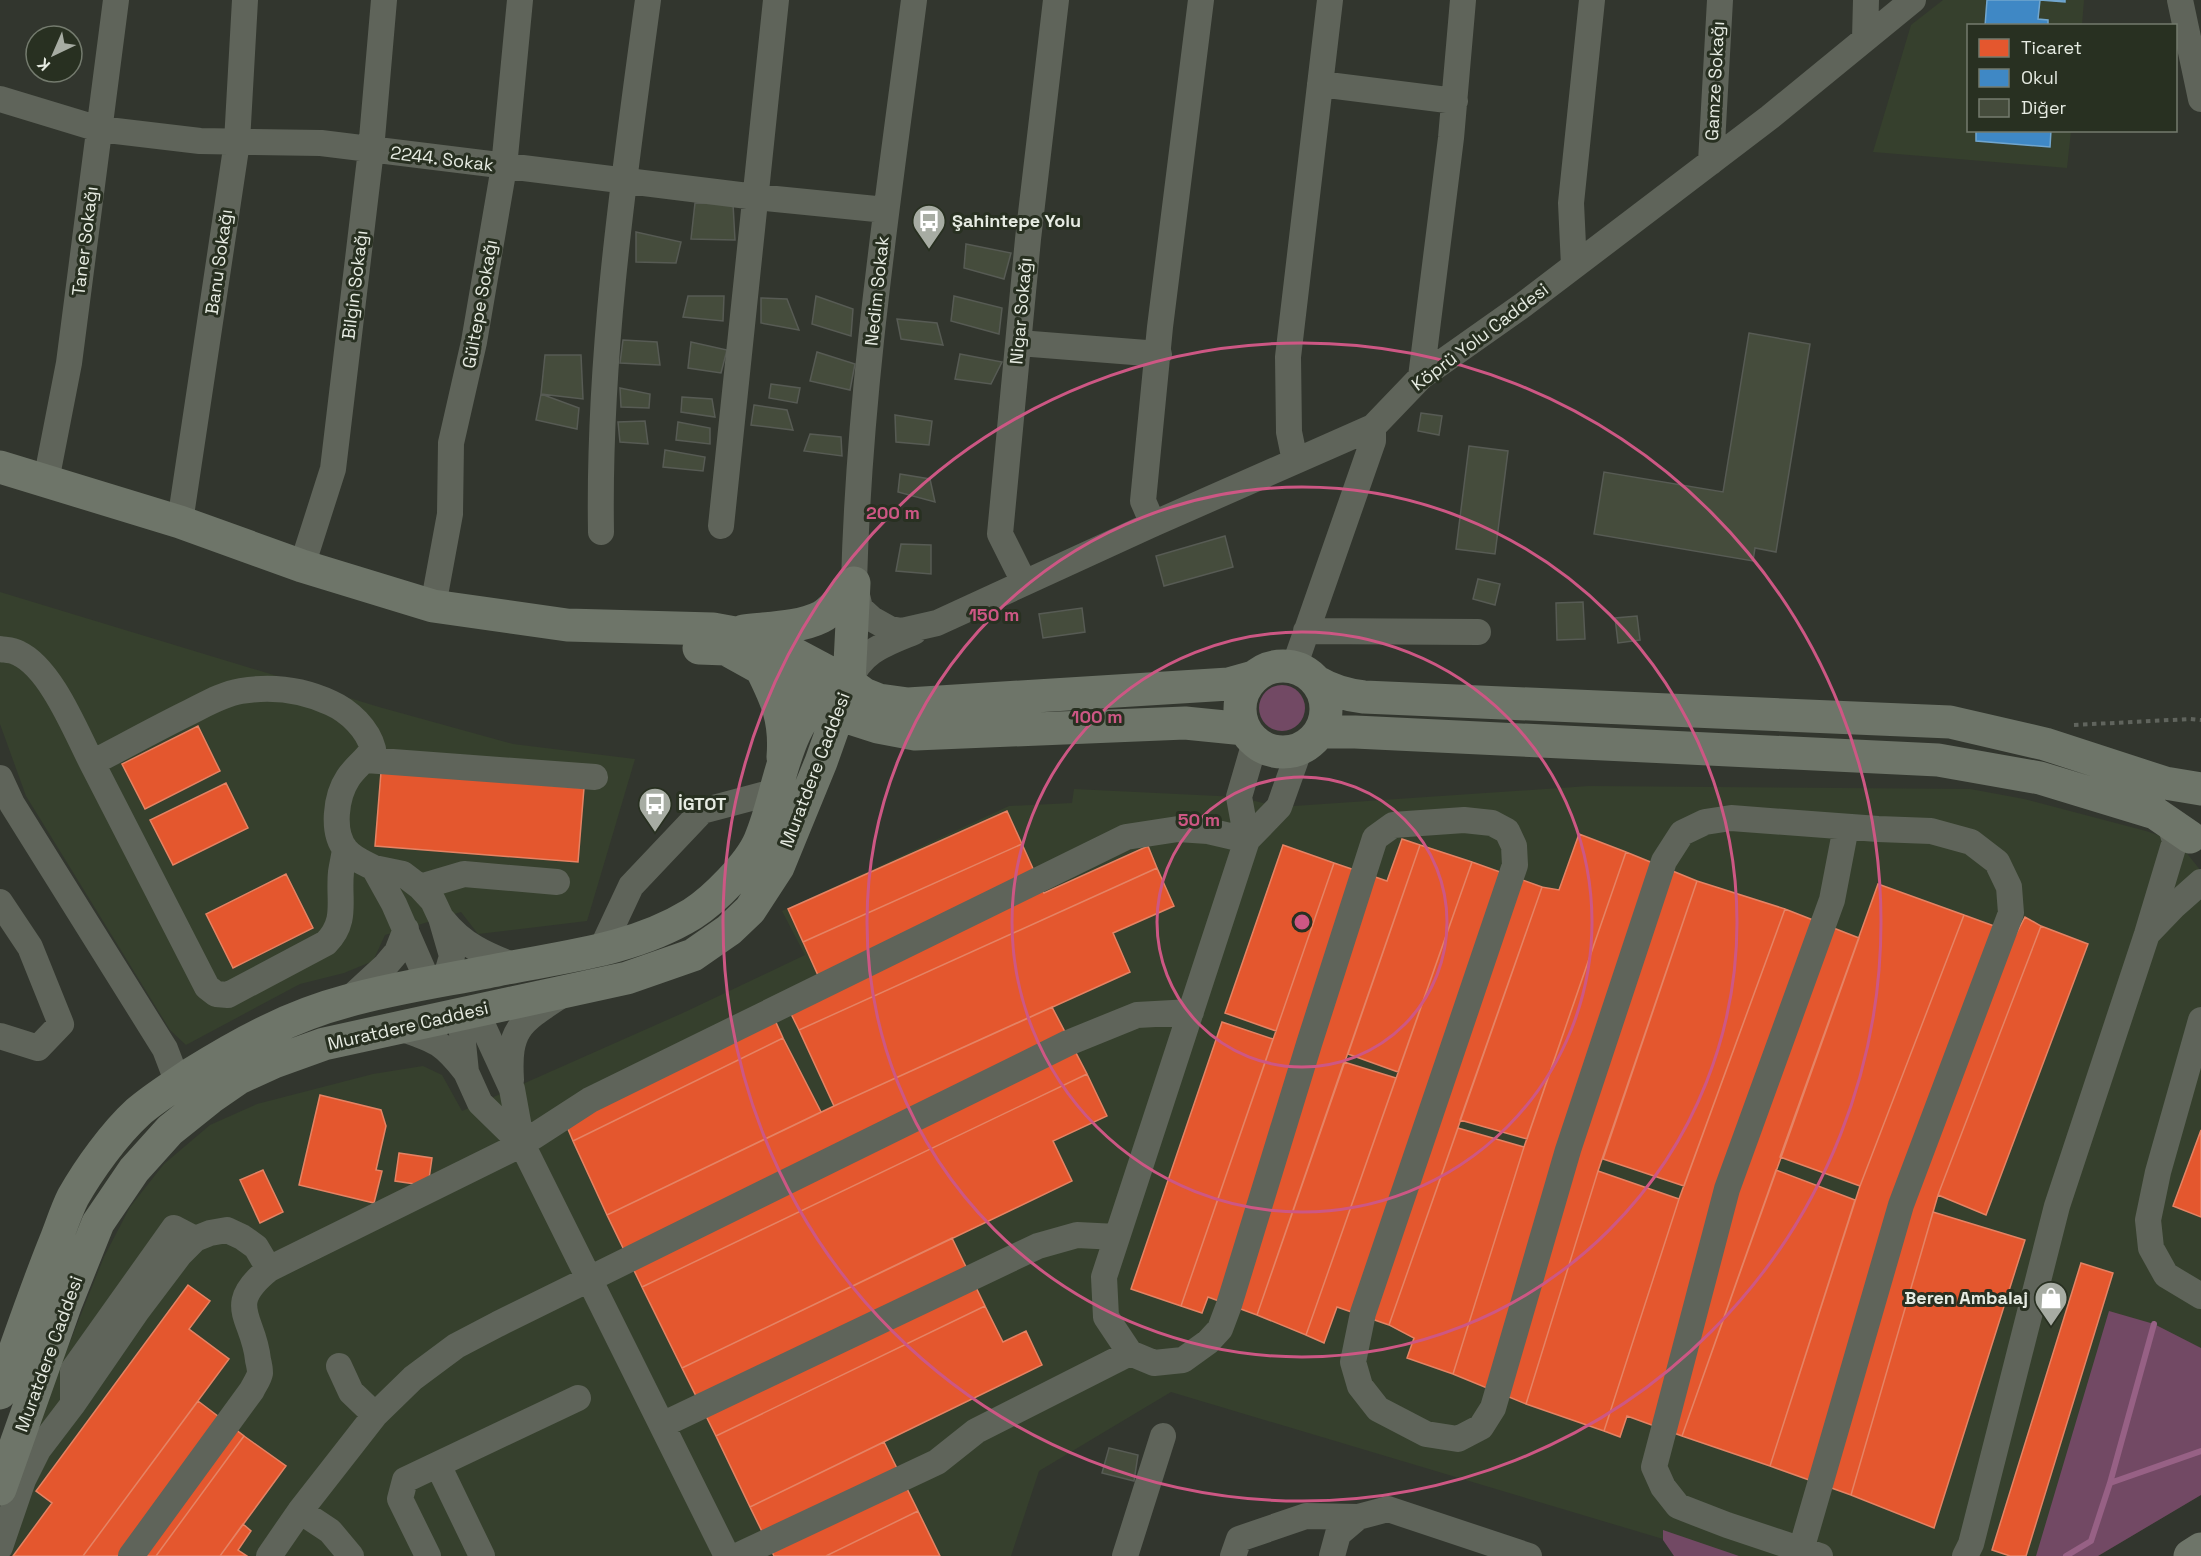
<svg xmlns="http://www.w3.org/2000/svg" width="2201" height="1556" font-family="'Space Grotesk',sans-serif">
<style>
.built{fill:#36402d}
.green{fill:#724964}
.shops{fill:#e4572e;stroke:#e58364;stroke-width:1.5}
.schools{fill:#3f88c5;stroke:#71a6ce;stroke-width:1.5}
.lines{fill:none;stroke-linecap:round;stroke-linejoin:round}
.stream{stroke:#976185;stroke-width:6}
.building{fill:#454c3c;stroke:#575b54;stroke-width:1.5}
.path{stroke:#60645d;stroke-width:4;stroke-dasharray:4.5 4.5;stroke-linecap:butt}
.minor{stroke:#5f645a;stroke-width:26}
.major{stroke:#6e7569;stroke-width:33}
.ring{fill:none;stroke:#cd5784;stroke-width:3}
.labels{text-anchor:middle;stroke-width:6;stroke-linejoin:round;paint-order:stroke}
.street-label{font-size:18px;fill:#e6ebe2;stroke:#283021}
.poi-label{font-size:18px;font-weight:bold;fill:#e6ebe2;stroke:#283021;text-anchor:start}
.centre{fill:#cd5784;stroke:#283021;stroke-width:3}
.ring-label{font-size:18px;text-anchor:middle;font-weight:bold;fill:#cd5784;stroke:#283021;stroke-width:6;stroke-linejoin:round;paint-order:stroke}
</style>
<rect width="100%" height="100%" fill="#32362e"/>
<path class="built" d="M 1943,0 L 2084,0 L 2082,25 L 1968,26 L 1968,130 L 2071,131 L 2067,168 L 1873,152 L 1911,25 Z
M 0,592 L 379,707 L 513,744 L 635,759 L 587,921 L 478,934 L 461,912 L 385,935 L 373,961 L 344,973 L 300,984 L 186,1045 L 170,1030 L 26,796 L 0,724 Z
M 1589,786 L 1970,789 L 2024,799 L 2146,831 L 2175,841 L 2185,851 L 2201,871 L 2201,1495 L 2098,1556 L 1674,1556 L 1663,1539 L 1171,1392 L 1039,1471 L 1011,1556 L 0,1556 L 0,1516 L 104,1257 L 130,1207 L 164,1164 L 210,1125 L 257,1104 L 373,1074 L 423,1066 L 442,1075 L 462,1111 L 685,1012 L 805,955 L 782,911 L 1009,806 L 1072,803 L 1074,789 L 1239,797 L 1279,807 Z"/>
<path class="green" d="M1259 708a23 23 0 1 1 46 0a23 23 0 1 1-46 0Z
M 2109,1311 L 2154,1324 L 2201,1348 L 2201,1495 L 2098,1556 L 2036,1556 Z
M 1663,1530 L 1739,1556 L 1674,1556 L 1663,1540 Z"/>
<path class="shops" d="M 198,726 L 220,771 L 145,809 L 122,764 Z
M 381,772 L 584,788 L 578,862 L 375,846 Z
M 226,783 L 248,828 L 173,865 L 150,820 Z
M 1007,811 L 1022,844 L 803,942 L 788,909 Z
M 1579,834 L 1626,852 L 1527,1139 L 1460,1120 L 1542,887 L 1559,890 Z
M 1402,839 L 1420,845 L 1257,1315 L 1208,1297 L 1202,1313 L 1181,1306 L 1334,863 L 1387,881 Z
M 1022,844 L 1044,893 L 1148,846 L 1157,868 L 799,1030 L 788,1008 L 825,991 L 803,942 Z
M 1283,845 L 1334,863 L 1276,1031 L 1225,1013 Z
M 1420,845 L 1472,862 L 1398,1072 L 1348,1054 Z
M 1626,852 L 1697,881 L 1598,1171 L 1526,1404 L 1453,1374 L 1524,1147 Z
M 1472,862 L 1542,887 L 1389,1325 L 1337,1307 L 1324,1343 L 1306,1335 Z
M 1157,868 L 1174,906 L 1113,933 L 1130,972 L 834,1106 L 799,1030 Z
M 286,874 L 313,928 L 233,968 L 206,914 Z
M 1697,881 L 1785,909 L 1684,1186 L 1603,1159 Z
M 1878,884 L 1964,915 L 1860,1186 L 1780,1157 Z
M 1785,909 L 1859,938 L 1682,1436 L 1627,1416 L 1620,1437 L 1604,1431 L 1679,1199 Z
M 1964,915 L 2016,934 L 2025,917 L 2041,926 L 1938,1195 L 1851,1495 L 1770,1466 L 1860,1186 Z
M 2041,926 L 2088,944 L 1986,1215 L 1938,1195 Z
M 1052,1007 L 1087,1074 L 642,1287 L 607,1215 L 834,1106 Z
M 774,1018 L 783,1038 L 573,1141 L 565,1122 Z
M 1222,1022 L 1273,1039 L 1181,1306 L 1131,1289 Z
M 783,1038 L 821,1112 L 607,1215 L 573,1141 Z
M 1344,1062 L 1396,1078 L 1306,1335 L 1257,1315 Z
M 1087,1074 L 1107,1116 L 1053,1141 L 1072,1181 L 682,1368 L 642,1287 Z
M 320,1095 L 381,1110 L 386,1126 L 376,1170 L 382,1171 L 374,1203 L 299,1185 Z
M 1458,1128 L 1524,1147 L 1453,1374 L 1407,1358 L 1414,1338 L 1389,1325 Z
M 2201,1130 L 2201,1217 L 2173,1206 Z
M 399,1153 L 432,1158 L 428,1186 L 395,1181 Z
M 263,1170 L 283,1212 L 260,1223 L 240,1180 Z
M 1776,1170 L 1855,1200 L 1770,1466 L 1682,1436 Z
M 1598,1171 L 1679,1199 L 1604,1431 L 1526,1404 Z
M 1933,1212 L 2025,1240 L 1934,1528 L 1851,1495 Z
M 952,1238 L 985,1306 L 716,1436 L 682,1368 Z
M 2081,1263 L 2113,1273 L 2026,1556 L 2010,1556 L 1992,1550 Z
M 188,1285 L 210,1301 L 189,1329 L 229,1359 L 83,1556 L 13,1556 L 52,1503 L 36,1491 Z
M 985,1306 L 1003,1342 L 1026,1331 L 1042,1365 L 750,1507 L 716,1436 Z
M 198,1401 L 244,1436 L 156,1556 L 83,1556 Z
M 244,1436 L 286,1466 L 220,1556 L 156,1556 Z
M 884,1442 L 918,1511 L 826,1556 L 774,1556 L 750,1507 Z
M 918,1511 L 940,1556 L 826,1556 Z
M 243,1524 L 251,1531 L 238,1550 L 247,1556 L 220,1556 Z"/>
<path class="schools" d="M 1987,0 L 2065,0 L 2065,2 L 2040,0 L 2038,19 L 2048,20 L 2048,26 L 1985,26 Z
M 1976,130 L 2051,130 L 2050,147 L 1976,141 Z"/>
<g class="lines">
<path class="stream" d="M 2110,1483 L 2201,1451
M 2066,1556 L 2091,1541 L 2110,1483 L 2154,1324"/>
</g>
<path class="building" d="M 695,203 L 733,204 L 735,240 L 691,239 Z
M 636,232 L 681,242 L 676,263 L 636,262 Z
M 966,244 L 1011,253 L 1004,279 L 964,268 Z
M 688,296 L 724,296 L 723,321 L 683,317 Z
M 816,296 L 853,309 L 851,336 L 812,324 Z
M 954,296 L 1002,308 L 999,334 L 951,321 Z
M 761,298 L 787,299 L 799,330 L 761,323 Z
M 897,319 L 937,323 L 943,345 L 901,339 Z
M 1749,333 L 1810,344 L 1776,552 L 1755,548 L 1753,561 L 1594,534 L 1604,472 L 1723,492 Z
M 623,340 L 657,342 L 660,365 L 620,363 Z
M 691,342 L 727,350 L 721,373 L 688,368 Z
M 817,352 L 855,364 L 850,390 L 810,381 Z
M 960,354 L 1002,362 L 991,384 L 955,379 Z
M 545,355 L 581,355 L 583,399 L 541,394 Z
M 771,384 L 800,388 L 797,403 L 769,398 Z
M 620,388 L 650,394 L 649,408 L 621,407 Z
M 541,394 L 579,408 L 577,429 L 536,420 Z
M 682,397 L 712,399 L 715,417 L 681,412 Z
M 754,405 L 787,410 L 793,430 L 751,425 Z
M 1421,413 L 1442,416 L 1439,435 L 1418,431 Z
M 895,415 L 932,421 L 929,445 L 896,442 Z
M 645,421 L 648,444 L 620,442 L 618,422 Z
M 678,422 L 710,428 L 710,444 L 676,440 Z
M 810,434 L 841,437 L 842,456 L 804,451 Z
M 1469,446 L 1508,451 L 1495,554 L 1456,549 Z
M 665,450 L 705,457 L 703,471 L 663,467 Z
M 900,474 L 930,479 L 935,502 L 898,492 Z
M 1225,536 L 1233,567 L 1164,586 L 1156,556 Z
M 901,544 L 931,545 L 931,574 L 896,571 Z
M 1478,579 L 1500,584 L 1495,605 L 1473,599 Z
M 1583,602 L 1585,639 L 1557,640 L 1556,603 Z
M 1082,608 L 1085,632 L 1043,638 L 1039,614 Z
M 1637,616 L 1640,640 L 1618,643 L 1615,618 Z
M 1109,1448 L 1138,1455 L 1134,1481 L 1102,1473 Z"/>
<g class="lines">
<path class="path" d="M 2074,725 L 2190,719 L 2201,720"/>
<path class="minor" d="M 914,0 C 889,194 859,388 854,583 L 860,608 L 872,619 L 890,629 L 902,631 L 937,623 L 1153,524 L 1373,427 L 1421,377 L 1523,305 L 1770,117 L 1913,0
M 2180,0 L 2201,99
M 1865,39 L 1866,0
M 1320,84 L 1455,101
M 0,99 L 99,129 L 200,141 L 321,143 L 756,197 L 886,210
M 1711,162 L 1720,0
M 1574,266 L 1571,203 L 1592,0
M 1019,343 L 1159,354
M 1421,377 L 1451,138 L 1463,0
M 1295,461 L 1289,432 L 1288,357 L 1330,0
M 46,481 L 69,363 L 116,0
M 180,522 L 237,142 L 245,0
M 1153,524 L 1143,501 L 1160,327 L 1201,0
M 721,526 L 776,0
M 601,532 C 598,354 624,176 648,0
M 302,566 L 333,469 L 371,150 L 384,0
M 1024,582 L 1000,534 L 1028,239 L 1056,0
M 433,606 L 450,514 L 451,443 L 474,342 L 504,167 L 520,0
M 1306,631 L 1478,632
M 0,649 C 6,650 13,650 18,653 C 51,668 76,732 92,763 C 125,746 157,728 190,712 C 206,704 223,694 241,691 C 271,686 303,690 331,703 C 349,711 368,729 373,749 C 366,760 355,767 348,778 C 336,796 331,832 346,850 C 353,859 365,863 374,868
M 1294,667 L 1373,441 L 1373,427
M 849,682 C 861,651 885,644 914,632
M 1300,748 L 1279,807 L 1247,840 L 1104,1277 L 1106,1317 L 1130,1353 L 1154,1363 L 1183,1360 L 1208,1342 L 1220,1329 L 1229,1305 L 1309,1044 L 1375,838 L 1393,825 L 1464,820 L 1492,823 L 1507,831 L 1514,846 L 1515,865 L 1363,1313 L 1353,1362 L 1360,1386 L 1378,1409 L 1426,1434 L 1458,1439 L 1481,1427 L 1493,1408 L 1568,1150 L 1664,861 L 1682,833 L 1705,822 L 1731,818 L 1878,829 L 1931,831 L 1971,842 L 1997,862 L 2009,887 L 2011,913 L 1901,1205 L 1801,1550
M 366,760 L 595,777
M 92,763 L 207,987 L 216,994 L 228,995 L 326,943 C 348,921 338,900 341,872 C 342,865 344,857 345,849
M 0,778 L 12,804 L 165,1049 L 178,1083
M 1247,840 L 1239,797 L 1255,742
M 420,887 L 464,874 L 557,882
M 0,902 L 30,947 L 61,1024 L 38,1048 L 0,1036
M 443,920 C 463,945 486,955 515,966
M 2149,932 L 2174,906 L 2201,882
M 601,950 L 631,886 L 702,811 L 777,791
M 429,984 L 394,904 L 374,868 L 403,874 L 420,887 L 433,901 L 441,918 L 452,956 L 448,970 L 440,981
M 348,1000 L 386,965 L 397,952 L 406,929
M 460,1014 L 466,1072 L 480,1103 L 522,1144 L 512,1089 L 476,1011
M 2201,1020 L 2158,1172 L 2148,1220 L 2151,1248 L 2166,1275 L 2201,1296
M 397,1027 C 434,1040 441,1040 466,1072
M 511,1080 C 508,1030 519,1023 559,997
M 522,1144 L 727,1556
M 339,1366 L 351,1392 L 375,1415
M 73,1404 L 73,1370 L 174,1228 L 195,1239
M 662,1425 L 1038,1246 L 1077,1235 L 1117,1237
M 438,1465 L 482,1556
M 300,1511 L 330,1531 L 351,1556
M 0,1547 L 23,1480 L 38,1450 L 73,1404 L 137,1311 L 180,1254 L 195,1239 L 210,1233 L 227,1230 L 242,1237 L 256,1247 L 269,1269
M 131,1556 L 252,1390 C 254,1385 259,1379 260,1373 C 260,1369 259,1364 258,1360 C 254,1317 223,1306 269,1269 L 522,1144 L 590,1100 L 1126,837 L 1178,829 L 1208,831 L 1247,840
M 269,1556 L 300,1511 L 375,1415 L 413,1378 L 456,1346 L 498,1324 L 1068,1043 L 1137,1015 L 1191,1012
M 428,1556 L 400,1499 L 405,1480 L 578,1398
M 737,1556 L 937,1462 L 976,1431 L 1130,1353
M 1125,1556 L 1163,1436
M 1233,1556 L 1239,1539 L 1306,1516 L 1358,1517
M 1332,1556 L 1338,1534 L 1358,1517 L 1388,1509 L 1529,1556
M 1820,1556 L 1727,1525 L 1678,1506 L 1663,1487 L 1654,1467 L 1727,1189 L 1832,900 L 1846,827
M 1965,1556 L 1971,1544 L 2057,1206 L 2147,934 L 2175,841 L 2171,828 L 2163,817"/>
<path class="major" d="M 0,467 L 180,522 L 302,566 L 433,606 L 567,625 L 713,629 L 757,637 L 787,650 L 849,683 L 864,694 L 879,700 L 908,704 L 1229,684 L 1254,677
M 743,631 C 767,628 799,628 821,617 C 834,610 844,595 854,583
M 699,648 L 726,649 L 850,718 L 878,727 L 915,734 L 1185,723 L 1245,729
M1240 709a43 43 0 1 1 86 0a43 43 0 1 1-86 0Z
M 761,668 C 777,700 786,720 783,757
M 1317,682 C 1332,691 1346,695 1364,697 L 1950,722 L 2045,744 L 2165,783 L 2201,789
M 1320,732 L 1355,732 L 1938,760 L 2040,778 L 2155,813 L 2190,837
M 0,1393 C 17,1344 34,1295 53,1247 C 60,1231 65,1213 73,1197 C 89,1169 114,1134 138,1112 C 154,1098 174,1086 191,1074 C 241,1043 290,1016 347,1001 C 393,988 441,981 487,972 C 557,957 630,952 692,914 C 714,900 750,864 760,840 C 782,789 781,721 833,688
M 0,1489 L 66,1303 L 98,1223 L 134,1170 L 170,1130 L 210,1098 L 239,1078 L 274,1062 L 324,1044 L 627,978 L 693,955 L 729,930 L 750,910 L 778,867 L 821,762 L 849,683 L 854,583
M 2190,1556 L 2201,1549"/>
</g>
<g class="ring">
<circle cx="1302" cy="922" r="145"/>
<circle cx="1302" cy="922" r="290"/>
<circle cx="1302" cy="922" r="435"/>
<circle cx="1302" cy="922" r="579"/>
</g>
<defs>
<g id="bus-pin" transform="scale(1.725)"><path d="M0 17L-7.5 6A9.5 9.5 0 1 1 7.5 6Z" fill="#a7aca3" stroke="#283021"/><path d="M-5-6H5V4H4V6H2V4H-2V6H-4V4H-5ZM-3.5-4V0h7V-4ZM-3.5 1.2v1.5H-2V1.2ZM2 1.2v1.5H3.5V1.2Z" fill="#fff"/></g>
<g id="shop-pin" transform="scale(1.725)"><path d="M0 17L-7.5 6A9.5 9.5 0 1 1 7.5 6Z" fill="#a7aca3" stroke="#283021"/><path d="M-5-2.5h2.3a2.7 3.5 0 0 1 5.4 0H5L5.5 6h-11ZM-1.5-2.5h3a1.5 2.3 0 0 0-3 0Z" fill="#fff"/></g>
</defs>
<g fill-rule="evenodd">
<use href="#bus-pin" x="929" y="221"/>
<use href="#bus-pin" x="655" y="804"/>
<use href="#shop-pin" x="2051" y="1298"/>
</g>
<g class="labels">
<g class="street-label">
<text transform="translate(1715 81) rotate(-87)" y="6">Gamze Sokağı</text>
<text transform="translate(442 159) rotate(7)" y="6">2244. Sokak</text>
<text transform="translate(85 241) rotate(-83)" y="6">Taner Sokağı</text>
<text transform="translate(219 262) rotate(-82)" y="6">Banu Sokağı</text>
<text transform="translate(355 285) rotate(-83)" y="6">Bilgin Sokağı</text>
<text transform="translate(877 291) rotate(-84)" y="6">Nedim Sokak</text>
<text transform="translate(480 304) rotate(-80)" y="6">Gültepe Sokağı</text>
<text transform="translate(1021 311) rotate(-85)" y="6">Nigar Sokağı</text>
<text transform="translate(1480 337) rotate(-37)" y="6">Köprü Yolu Caddesi</text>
<text transform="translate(815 770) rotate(-69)" y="6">Muratdere Caddesi</text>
<text transform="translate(408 1026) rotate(-13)" y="6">Muratdere Caddesi</text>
<text transform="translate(49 1354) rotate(-70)" y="6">Muratdere Caddesi</text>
</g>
<g class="poi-label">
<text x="952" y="227">Şahintepe Yolu</text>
<text x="678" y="810">İGTOT</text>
<text x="2028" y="1304" text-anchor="end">Beren Ambalaj</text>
</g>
</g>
<circle cx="1302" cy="922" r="9" class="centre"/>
<g class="ring-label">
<text x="893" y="519">200 m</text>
<text x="994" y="621">150 m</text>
<text x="1097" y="723">100 m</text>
<text x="1199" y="826">50 m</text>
</g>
<rect x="1967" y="24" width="210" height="108" fill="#283021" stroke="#747b6e" stroke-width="1.5"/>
<rect x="1979" y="39" width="30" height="18" fill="#e4572e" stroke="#747b6e" stroke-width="1.5"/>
<text x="2021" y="54" font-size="18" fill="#e6ebe2">Ticaret</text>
<rect x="1979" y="69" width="30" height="18" fill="#3f88c5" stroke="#747b6e" stroke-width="1.5"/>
<text x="2021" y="84" font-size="18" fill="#e6ebe2">Okul</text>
<rect x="1979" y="99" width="30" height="18" fill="#454c3c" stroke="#747b6e" stroke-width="1.5"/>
<text x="2021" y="114" font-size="18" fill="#e6ebe2">Diğer</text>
<g transform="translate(54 54) rotate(224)"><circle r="28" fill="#283021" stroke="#747b6e" stroke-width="1.5"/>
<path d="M0-4.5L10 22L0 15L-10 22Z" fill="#a7aca3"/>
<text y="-9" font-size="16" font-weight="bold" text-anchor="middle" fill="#e6ebe2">K</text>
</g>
</svg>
